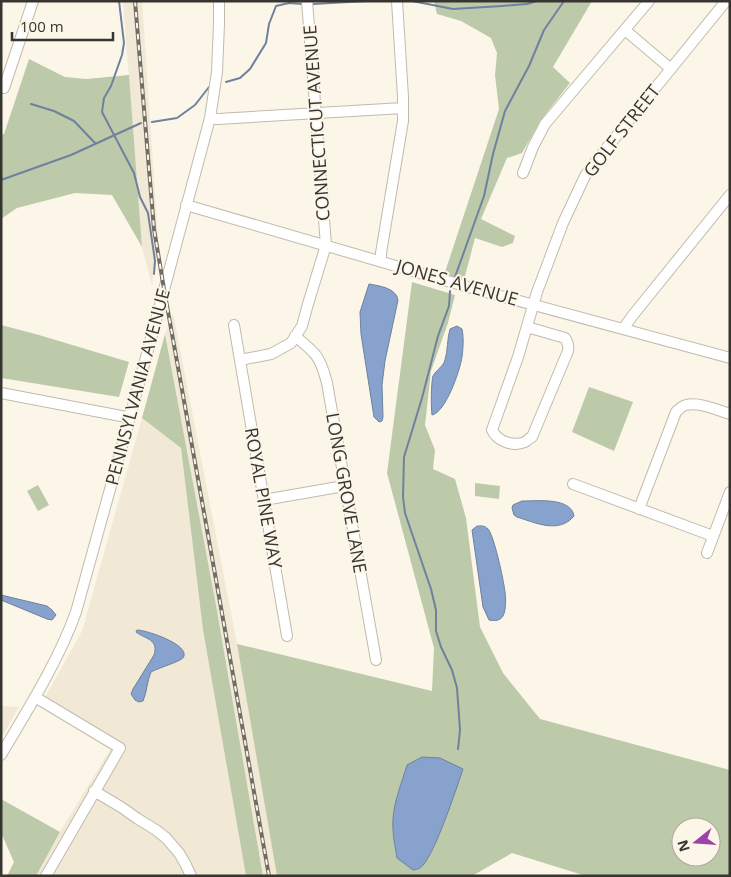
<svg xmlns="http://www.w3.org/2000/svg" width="731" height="877" font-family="'Open Sans',sans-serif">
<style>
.built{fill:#f1e9d5}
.green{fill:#bccaaa;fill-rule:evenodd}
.water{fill:#87a2cd;stroke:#6f819e}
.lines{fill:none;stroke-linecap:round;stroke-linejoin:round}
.stream{stroke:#6f819e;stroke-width:2}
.minor-casing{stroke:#c0bbae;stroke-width:12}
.minor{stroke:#fff;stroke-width:10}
.rail-casing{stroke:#706d65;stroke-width:4}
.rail{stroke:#fcf6e8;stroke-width:2;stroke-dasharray:5.5;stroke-linecap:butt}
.labels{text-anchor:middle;stroke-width:4;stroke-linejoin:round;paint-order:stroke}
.street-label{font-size:18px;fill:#373530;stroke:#fcf6e8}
</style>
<rect width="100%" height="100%" fill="#fcf6e8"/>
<path class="built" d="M 123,1 L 142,1 L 158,239 L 152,286 L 142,247 Z
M 173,313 L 237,644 L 277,876 L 263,876 L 216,605 L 165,334 Z
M 142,418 L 181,448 L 203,630 L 246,876 L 36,876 L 60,832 L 111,748 L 40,706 L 82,631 Z
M 1,706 L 19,707 L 1,739 Z"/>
<path class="green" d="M 434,1 L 592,1 L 553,67 L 570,83 L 541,120 L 522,153 L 507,158 L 481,219 L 515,236 L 513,243 L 502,247 L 475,238 L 464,280 L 443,278 L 499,109 L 495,75 L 497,53 L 491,38 L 461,21 L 437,14 Z
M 29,59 L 65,77 L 86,79 L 129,75 L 142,247 L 112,195 L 75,193 L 17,208 L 1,219 L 1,135 L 4,134 Z
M 412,282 L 455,295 L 448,323 L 431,371 L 425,425 L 435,450 L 433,469 L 455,479 L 466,518 L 480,627 L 503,673 L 540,719 L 730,770 L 730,876 L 586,876 L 512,853 L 472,876 L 277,876 L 237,644 L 432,691 L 434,648 L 387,473 ZM 398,793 L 440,831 L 429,856 L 393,837 L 393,817 ZM 681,827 L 711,827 L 711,857 L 681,857 Z
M 1,325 L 39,335 L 129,362 L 119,397 L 1,378 Z
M 165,334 L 216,605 L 263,876 L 246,876 L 203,630 L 181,448 L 142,418 Z
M 589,387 L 633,402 L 614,451 L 572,432 Z
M 475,483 L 500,486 L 499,499 L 475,496 Z
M 38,485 L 49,505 L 38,511 L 27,491 Z
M 1,799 L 60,832 L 36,876 L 7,876 L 14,862 L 3,837 L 1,835 Z"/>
<path class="water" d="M 369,284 C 380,286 396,288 398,300 L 385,361 L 382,385 L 383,417 L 382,421 L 379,422 L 374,417 L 361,334 L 360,312 Z
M 457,326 L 462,329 C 464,339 463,348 462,357 C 460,370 446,412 432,415 C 431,408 431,383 433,376 C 436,370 443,367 445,360 C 448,350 447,339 450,329 Z
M 522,501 C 537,501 571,497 574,516 C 559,534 536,523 517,517 L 514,515 L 512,508 L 513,505 Z
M 477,526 C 481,526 484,525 488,529 C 494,535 504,582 505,592 C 506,599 506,610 503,616 C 500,621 495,621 489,620 L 483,607 L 472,530 Z
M 1,595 L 47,606 L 52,610 L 56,615 L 52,620 L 47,619 L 1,600 Z
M 137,630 C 146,630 192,645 183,658 C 181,661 156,669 151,672 C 147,681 147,692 143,701 L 139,702 L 135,700 L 131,694 L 133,689 L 154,655 C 159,639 145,639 136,632 Z
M 422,757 L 440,758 L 463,769 C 457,787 433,860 420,868 C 418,869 415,870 413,870 L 397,858 C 395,845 392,833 393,819 C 394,801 402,782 407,765 Z"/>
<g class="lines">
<path class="stream" d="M 119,1 L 124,43 L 122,55 L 111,86 L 104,98 L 102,112 L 134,173 L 140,197 L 148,213 L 155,261 L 154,274
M 412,1 L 453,9 L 502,6 L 527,4 L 537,1
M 313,4 L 366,1
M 226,82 L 240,78 L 250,69 L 266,43 L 269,24 L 276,6 L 289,3 L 303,4
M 31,104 L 54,111 L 74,121 L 95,143
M 152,122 L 177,118 L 195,105 L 209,87
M 1,180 L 71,155 L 141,123
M 455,277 L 484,196 L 493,154 L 505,111 L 529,66 L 544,30 L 564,1
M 450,291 L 449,306 L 438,336 L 422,398 L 404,457 L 403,497 L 405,513 L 431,589 L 436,610 L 436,631 L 441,647 L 452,670 L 457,688 L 460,730 L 458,749"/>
<g class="minor-casing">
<path id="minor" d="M 625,30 L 671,69
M 1,87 L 4,88 L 33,1
M 210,118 L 218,119 L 403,108
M 523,173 L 533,147 L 545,124 L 649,1
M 186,205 L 475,289 L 730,358
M 381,262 L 381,253 L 403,121 L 403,97 L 397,1
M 234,325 L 287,636
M 527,327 L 565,338 C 568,342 569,345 568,351 L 532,437 C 531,437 526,441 525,442 C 513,447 497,441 492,430 L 518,357 L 537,292 L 563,223 L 585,176 L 596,161 L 726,1
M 623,329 L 633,315 L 730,195
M 295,336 C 316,353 320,356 327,383 L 376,660
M 240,360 L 271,354 L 291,343 L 302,326 L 308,304 L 326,245 L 307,1
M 1,393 L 121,416 L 130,417
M 573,484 L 713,536
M 264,500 L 344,486
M 639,509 L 676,412 C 679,409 682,406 686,405 C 699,402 717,410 730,414
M 707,553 L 730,492
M 35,697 L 120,748 L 46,876
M 1,755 C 28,709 58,662 76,612 L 130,417 L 210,118 L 217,72 L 219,24 L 219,1
M 94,791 L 121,807 L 138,819 L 156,830 L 166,838 L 179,853 L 186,865 L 191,876"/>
</g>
<use href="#minor" class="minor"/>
<g class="rail-casing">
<path id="rail" d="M 135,1 L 154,229 L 164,289 L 269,876"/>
</g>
<use href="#rail" class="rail"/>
</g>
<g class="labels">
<g class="street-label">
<text transform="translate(317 123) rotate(-94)" y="6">CONNECTICUT AVENUE</text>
<text transform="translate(622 131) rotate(-52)" y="6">GOLF STREET</text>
<text transform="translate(457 283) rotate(16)" y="6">JONES AVENUE</text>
<text transform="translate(138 387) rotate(-75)" y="6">PENNSYLVANIA AVENUE</text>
<text transform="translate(346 493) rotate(80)" y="6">LONG GROVE LANE</text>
<text transform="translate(263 498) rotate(80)" y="6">ROYAL PINE WAY</text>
</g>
</g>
<rect width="731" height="877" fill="none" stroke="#373530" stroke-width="5"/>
<g transform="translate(696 842) rotate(253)"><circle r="24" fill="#fcf6e8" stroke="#ada99e"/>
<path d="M0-4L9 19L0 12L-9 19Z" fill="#9d41ab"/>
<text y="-8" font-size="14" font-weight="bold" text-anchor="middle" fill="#373530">N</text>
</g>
<path d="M12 32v8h101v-8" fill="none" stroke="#373530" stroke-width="2.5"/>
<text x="20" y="32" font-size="15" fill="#373530" stroke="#fcf6e8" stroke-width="4" paint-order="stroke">100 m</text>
</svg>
